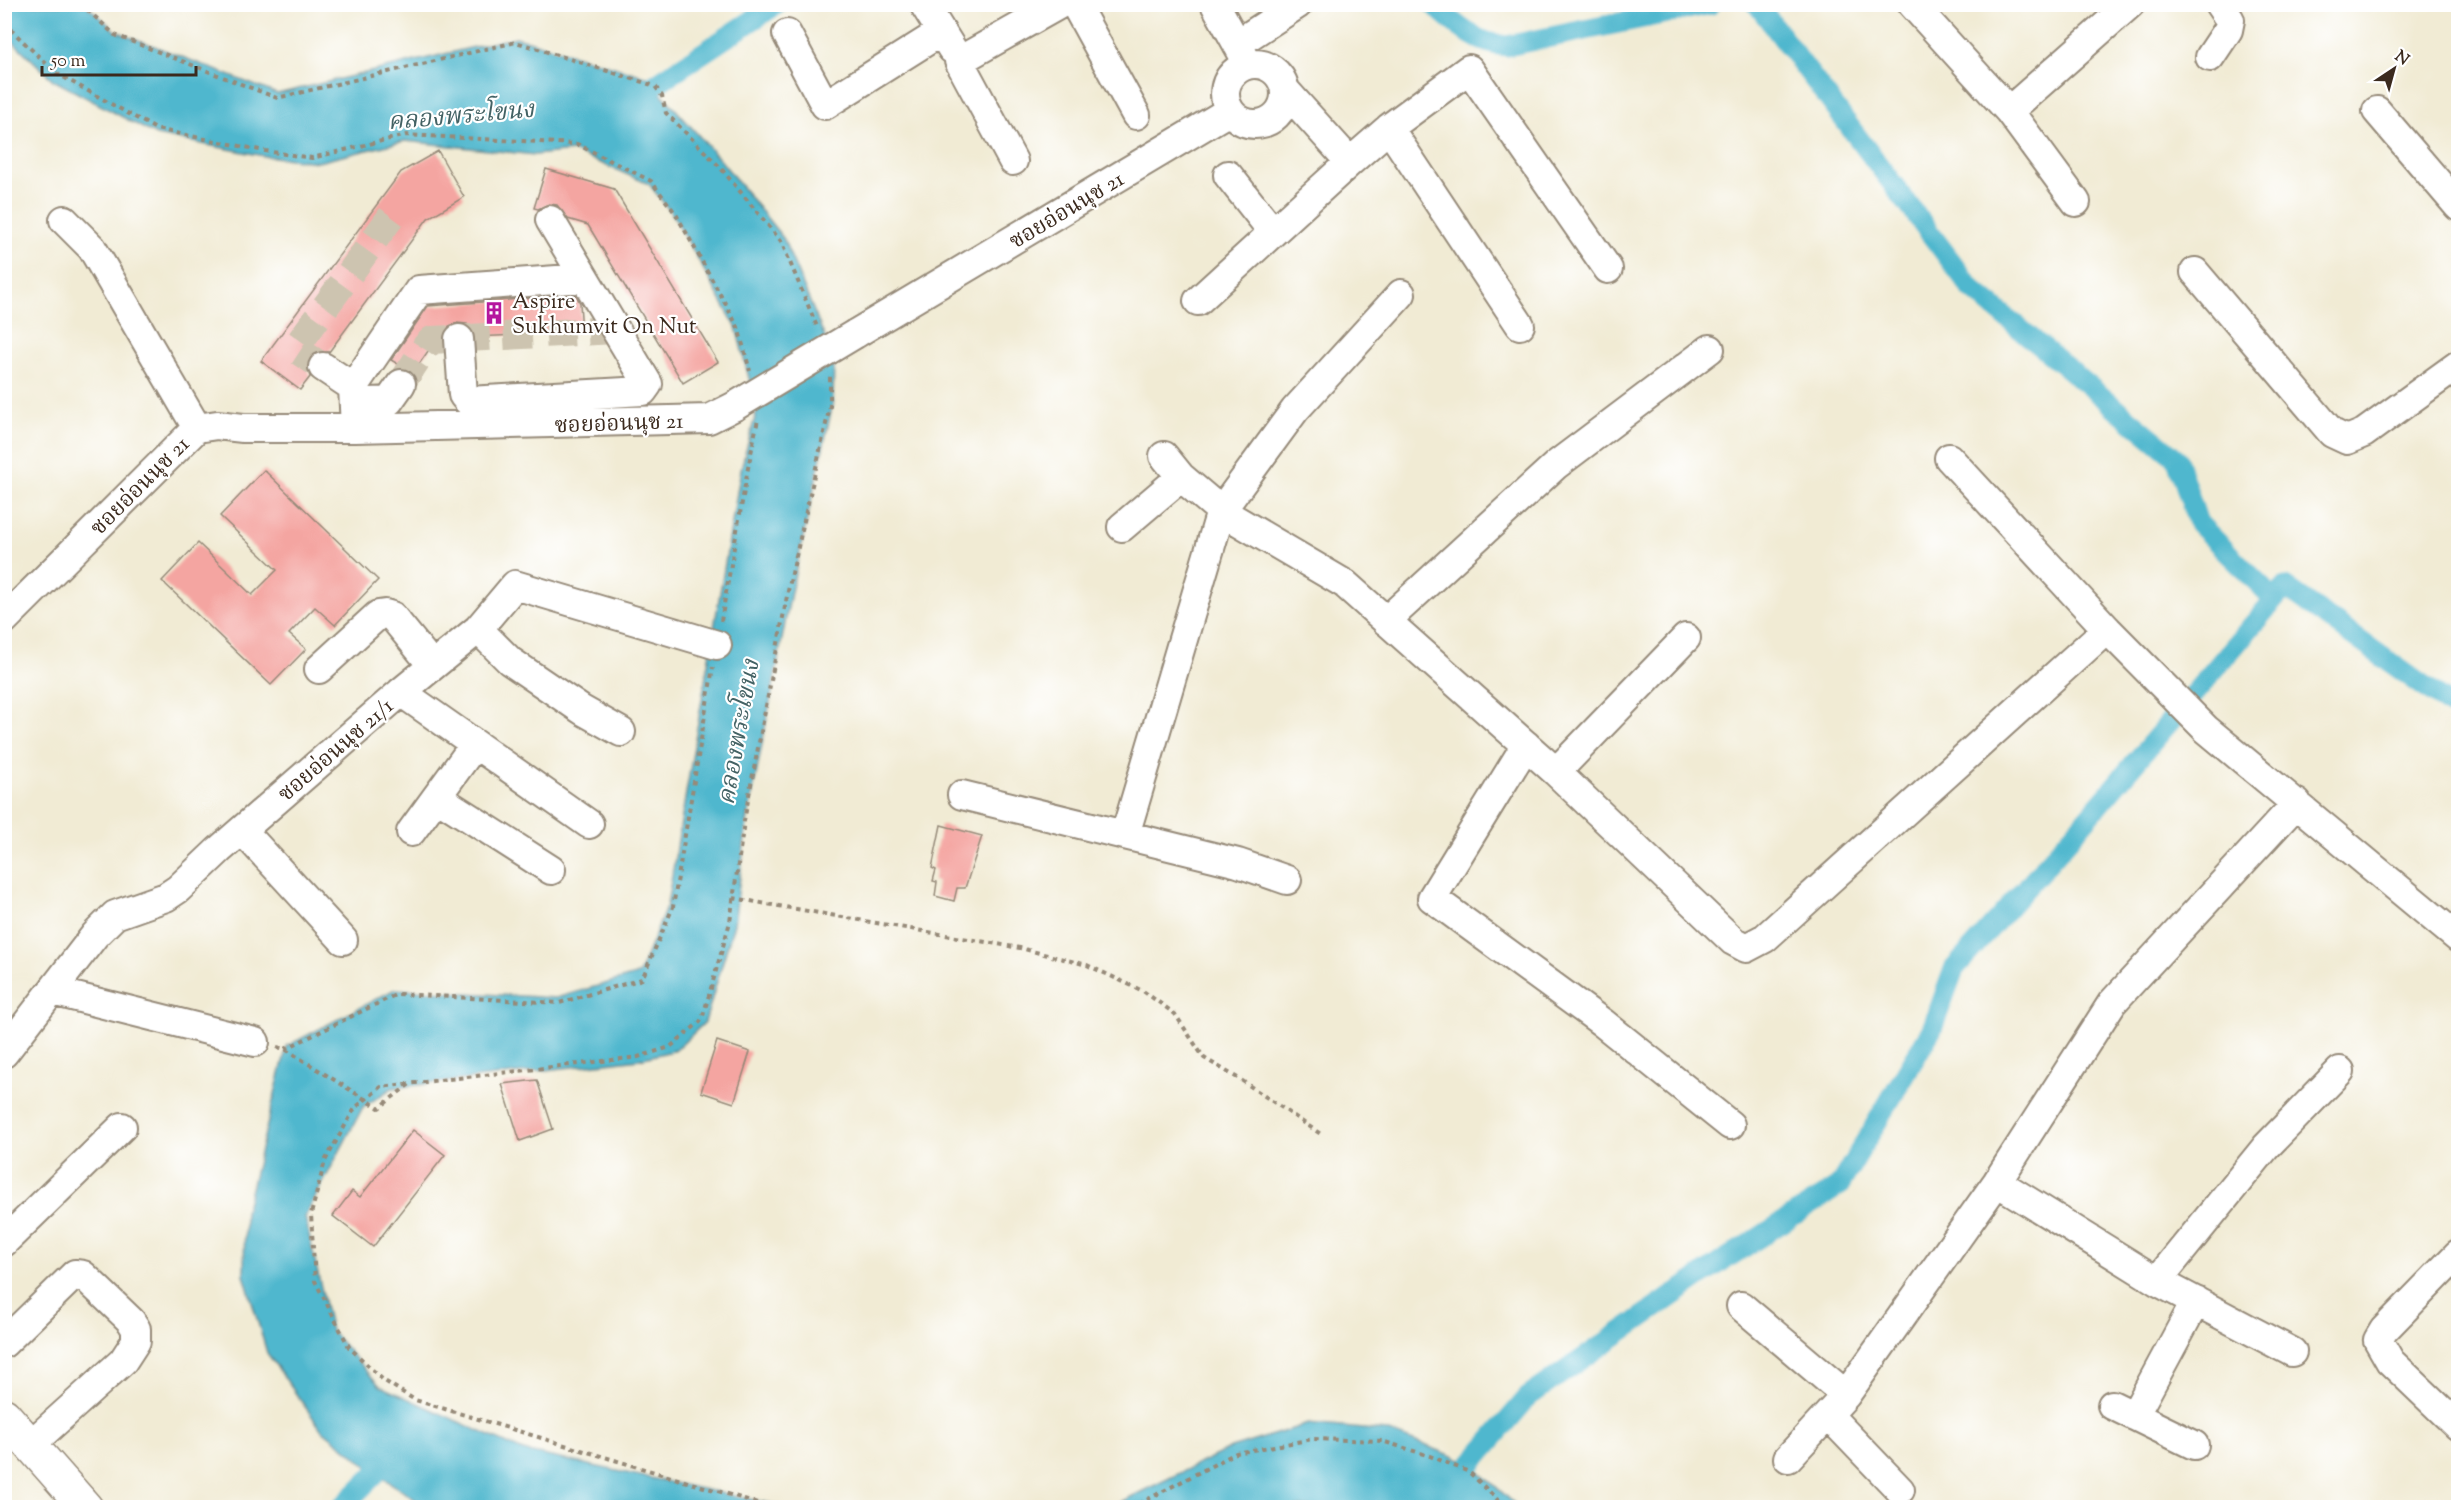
<svg xmlns="http://www.w3.org/2000/svg" width="2463" height="1512" font-family="'Sorts Mill Goudy','Noto Serif Thai',serif">
<style>
.water{fill:#50b7ce;stroke:#467076;stroke-width:1.5}
.lines{fill:none;stroke-linecap:round;stroke-linejoin:round}
.canal{stroke:#50b7ce;stroke-width:21}
.building{fill:#f4a5a1}
.minor-tunnel{stroke:#cdc4b0;stroke-width:28;stroke-dasharray:28 14;stroke-linecap:butt}
.minor-casing{stroke:#968a79;stroke-width:32}
.major-casing{stroke:#968a79;stroke-width:36}
.path{stroke:#968a79;stroke-width:4;stroke-dasharray:4.5 4.5;stroke-linecap:butt}
.minor{stroke:#fff;stroke-width:28}
.major{stroke:#fff;stroke-width:33}
.minor-bridge-casing{stroke:#968a79;stroke-width:32;stroke-linecap:butt}
.minor-bridge{stroke:#fff;stroke-width:28}
.labels{text-anchor:middle;stroke-width:4.5;stroke-linejoin:round;paint-order:stroke}
.street-label{font-size:22px;fill:#3b2a1e;stroke:#fff}
.poi-label{font-size:22px;fill:#3b2a1e;stroke:#fff;text-anchor:start}
.water-label{font-size:24px;font-style:italic;fill:#436264;stroke:#fff}
</style>
<rect width="100%" height="100%" fill="#fff"/>
<filter id="ink" filterUnits="userSpaceOnUse"><feTurbulence type="fractalNoise" baseFrequency=".0167" numOctaves="2"/><feDisplacementMap in="SourceGraphic" scale="12" xChannelSelector="R" yChannelSelector="G"/><feConvolveMatrix kernelMatrix="1 2 1 2 8 2 1 2 1" color-interpolation-filters="sRGB"/></filter>
<filter id="wash" filterUnits="userSpaceOnUse"><feTurbulence type="fractalNoise" baseFrequency=".008" numOctaves="4" result="noise"/><feDisplacementMap in="SourceGraphic" scale="24" xChannelSelector="R" yChannelSelector="G"/><feGaussianBlur stdDeviation="1.35" result="paint"/><feColorMatrix in="noise" values="0 0 0 0 0 0 0 0 0 0 0 0 0 0 0 0 0 1.4 0 .05"/><feComposite in="paint" operator="in"/></filter>
<g filter="url(#wash)">
<rect width="100%" height="100%" fill="#f1ebd4"/>
<path class="water" d="M 4,5 L 86,5 L 116,31 L 277,94 L 516,37 L 647,77 L 722,162 L 783,238 L 834,359 L 833,403 L 791,592 L 747,823 L 734,924 L 705,1022 L 676,1050 L 640,1059 L 392,1088 L 363,1107 L 305,1217 L 331,1331 L 380,1386 L 523,1451 L 787,1507 L 426,1507 L 376,1473 L 321,1429 L 267,1353 L 244,1275 L 245,1212 L 287,1046 L 395,989 L 556,998 L 639,974 L 667,905 L 741,469 L 757,410 L 736,327 L 673,215 L 649,184 L 573,151 L 535,155 L 405,141 L 318,162 L 264,156 L 156,135 L 53,80 L 5,34 Z
M 1308,1424 L 1387,1431 L 1469,1462 L 1518,1507 L 1110,1507 L 1231,1448 Z"/>
<g class="lines">
<path class="canal" d="M 1433,4 C 1454,24 1478,45 1507,46 L 1711,4
M 1757,4 L 1972,289 L 2177,459 L 2198,523 L 2274,599
M 630,101 L 777,4
M 1452,1486 L 1528,1397 L 1718,1264 L 1839,1186 L 1932,1029 L 1954,969 L 2079,828 L 2285,587 L 2458,711
M 341,1508 L 376,1473 L 393,1451"/>
</g>
<g id="blocks">
<path class="building" d="M 438,151 L 464,197 L 428,218 L 329,352 L 316,352 L 310,357 L 307,367 L 310,377 L 300,390 L 261,361 L 401,172 Z
M 546,169 L 614,189 L 718,362 L 683,383 L 588,225 L 568,219 L 557,205 L 549,204 L 538,209 L 534,208 Z
M 576,295 L 580,303 L 582,332 L 475,337 L 472,329 L 467,324 L 457,323 L 449,326 L 443,338 L 437,338 L 413,373 L 391,360 L 428,306 Z
M 264,470 L 378,580 L 335,625 L 315,607 L 289,634 L 306,649 L 271,685 L 162,581 L 198,543 L 252,595 L 277,570 L 220,516 Z
M 941,825 L 982,836 L 965,888 L 957,888 L 954,901 L 935,896 L 937,882 L 933,881 L 936,870 L 932,868 Z
M 717,1041 L 750,1052 L 734,1103 L 701,1092 Z
M 537,1080 L 553,1129 L 520,1141 L 502,1084 Z
M 413,1130 L 445,1155 L 373,1247 L 333,1216 L 352,1191 L 360,1197 Z"/>
</g>
</g>
<g filter="url(#ink)">
<use href="#blocks" fill-opacity="0" stroke="#968a79" stroke-width="1.5"/>
<g class="lines">
<path class="minor-tunnel" d="M 323,367 L 297,350 L 296,347 L 399,206
M 401,384 L 426,346 L 432,340 L 615,330"/>
<g class="minor-casing">
<path id="minor" d="M 924,4 L 952,49
M 1075,4 L 1136,115
M 1215,4 L 1246,60
M 1912,4 L 2009,111 L 2076,202
M 787,34 L 825,105 L 941,32
M 1237,44 L 1298,4
M 2210,57 L 2228,30 L 2230,20 L 2219,4
M1225 94a30 30 0 1 1 60 0a30 30 0 1 1-60 0Z
M 1285,90 L 1350,162 L 1389,128 L 1469,69 L 1608,269
M 2009,111 L 2130,4
M 2377,111 L 2458,206
M 1389,128 L 1520,325
M 1013,161 L 959,61 L 1060,4
M 1228,175 L 1273,232
M 64,220 L 92,248 L 197,428
M 2195,272 L 2332,433 L 2347,440 L 2364,433 L 2458,365
M 1198,301 L 1350,162
M 855,334 L 1229,111
M 459,339 L 463,395 L 468,401 L 643,391 L 648,384 L 550,220
M 323,367 L 353,387 L 355,428
M 353,387 L 419,290 L 584,278
M 354,403 L 389,401 L 401,384
M 1164,456 L 1181,477 L 1221,511 L 1345,584 L 1556,772 L 1733,941 L 1746,948 L 1765,938 L 2107,629
M 1949,458 L 2107,629 L 2206,729 L 2458,938
M 1122,527 L 1181,477
M 4,620 L 197,428 L 217,425 L 243,428 L 355,428 L 709,419 L 735,406
M 1386,621 L 1556,465 L 1710,349
M 478,629 L 510,661 L 582,710 L 621,732
M 319,669 L 378,615 L 385,614 L 392,616 L 432,665
M 401,692 L 589,824
M 1526,745 L 1432,898 L 1603,1023 L 1730,1125
M 1556,772 L 1686,638
M 962,795 L 1238,863 L 1287,880
M 437,797 L 551,870
M 242,830 L 343,940
M 411,832 L 475,744
M 1125,835 L 1221,511 L 1295,410 L 1401,294
M 52,991 L 255,1042
M 4,1053 L 95,935 L 115,915 L 166,897 L 178,889 L 219,850 L 401,692 L 478,629 L 515,585 L 717,645
M 1997,1182 L 2157,1281 L 2292,1352
M 4,1242 L 122,1127
M 2458,1254 L 2384,1330 L 2378,1340 L 2390,1361 L 2458,1426
M 2157,1281 L 2266,1147 L 2340,1071
M 1741,1306 L 1846,1395
M 4,1343 L 75,1274 L 83,1275 L 131,1321 L 136,1329 L 136,1341 L 123,1361 L 30,1445
M 2112,1405 L 2194,1445
M 1828,1415 L 1900,1490
M 2134,1416 L 2196,1301
M 1788,1458 L 1846,1395 L 1997,1182 L 2112,1003 L 2297,803"/>
</g>
<g class="major-casing">
<path id="major" d="M 4,1415 L 86,1508"/>
</g>
<path class="path" d="M 81,4 L 115,35 L 277,98 L 516,42 L 655,86 L 662,96 L 666,113 L 719,166 L 781,241 L 818,329
M 4,23 L 56,73 L 156,129 L 265,151 L 312,158 L 406,135 L 577,144 L 651,181 L 676,214 L 738,327 L 750,371
M 721,621 L 748,468 L 758,419
M 733,898 L 1020,948 L 1087,965 L 1143,991 L 1175,1014 L 1204,1058 L 1241,1080 L 1322,1135
M 277,1047 L 285,1049 L 379,1108 L 411,1083
M 285,1049 L 397,994 L 559,1003 L 642,979 L 673,907 L 713,667
M 774,1508 L 415,1400 L 383,1380 L 349,1347 L 315,1281 L 311,1214 L 325,1161 L 355,1108 L 381,1087 L 638,1057 L 670,1047 L 700,1022 L 703,1016 L 730,922 L 744,821 L 788,591 L 830,406 L 830,376
M 1131,1508 L 1236,1453 L 1313,1439 L 1382,1441 L 1430,1456 L 1469,1472 L 1506,1508"/>
<use href="#minor" class="minor"/>
<use href="#major" class="major"/>
<g class="minor-bridge-casing">
<path id="minor-bridge" d="M 735,406 L 855,334"/>
</g>
<use href="#minor-bridge" class="minor-bridge"/>
</g>
</g>
<defs>
<g id="building-bare" transform="scale(1.8)"><path d="M-4-6H4V6H1V3H-1V6H-4ZM-2.5-4.3h1.7v1.8h-1.7ZM.8-4.3h1.7v1.8H.8ZM-2.5-1h1.7V.8h-1.7ZM.8-1h1.7V.8H.8Z" fill="#b5179e" stroke="#fff" stroke-width="2.5" paint-order="stroke"/></g>
</defs>
<g fill-rule="evenodd">
<use href="#building-bare" x="494" y="313"/>
</g>
<g class="labels">
<g class="street-label">
<text transform="translate(1066 209) rotate(-31)" y="8">ซอยอ่อนนุช 21</text>
<text transform="translate(619 422) rotate(-2)" y="8">ซอยอ่อนนุช 21</text>
<text transform="translate(139 485) rotate(-45)" y="8">ซอยอ่อนนุช 21</text>
<text transform="translate(335 749) rotate(-41)" y="8">ซอยอ่อนนุช 21/1</text>
</g>
<g class="poi-label">
<text x="512" y="308">Aspire<tspan x="512" dy="25">Sukhumvit On Nut</tspan></text>
</g>
<g class="water-label">
<text transform="translate(461 115) rotate(-5)" y="8">คลองพระโขนง</text>
<text transform="translate(738 732) rotate(-80)" y="8">คลองพระโขนง</text>
</g>
</g>
<rect width="2463" height="1512" fill="none" stroke="#fff" stroke-width="24"/>
<g transform="translate(2394 69) rotate(36)" stroke="#ffffff" stroke-width="4.5" paint-order="stroke">
<path d="M0-4.5L10 22L0 15L-10 22Z" fill="#3b2a1e"/>
<text y="-9" font-size="16" font-weight="bold" text-anchor="middle" fill="#3b2a1e">N</text>
</g>
<path d="M42 66v9h154v-9" fill="none" stroke="#3b2a1e" stroke-width="3"/>
<text x="51" y="66" font-size="18" fill="#3b2a1e" stroke="#ffffff" stroke-width="4.5" paint-order="stroke">50 m</text>
</svg>
